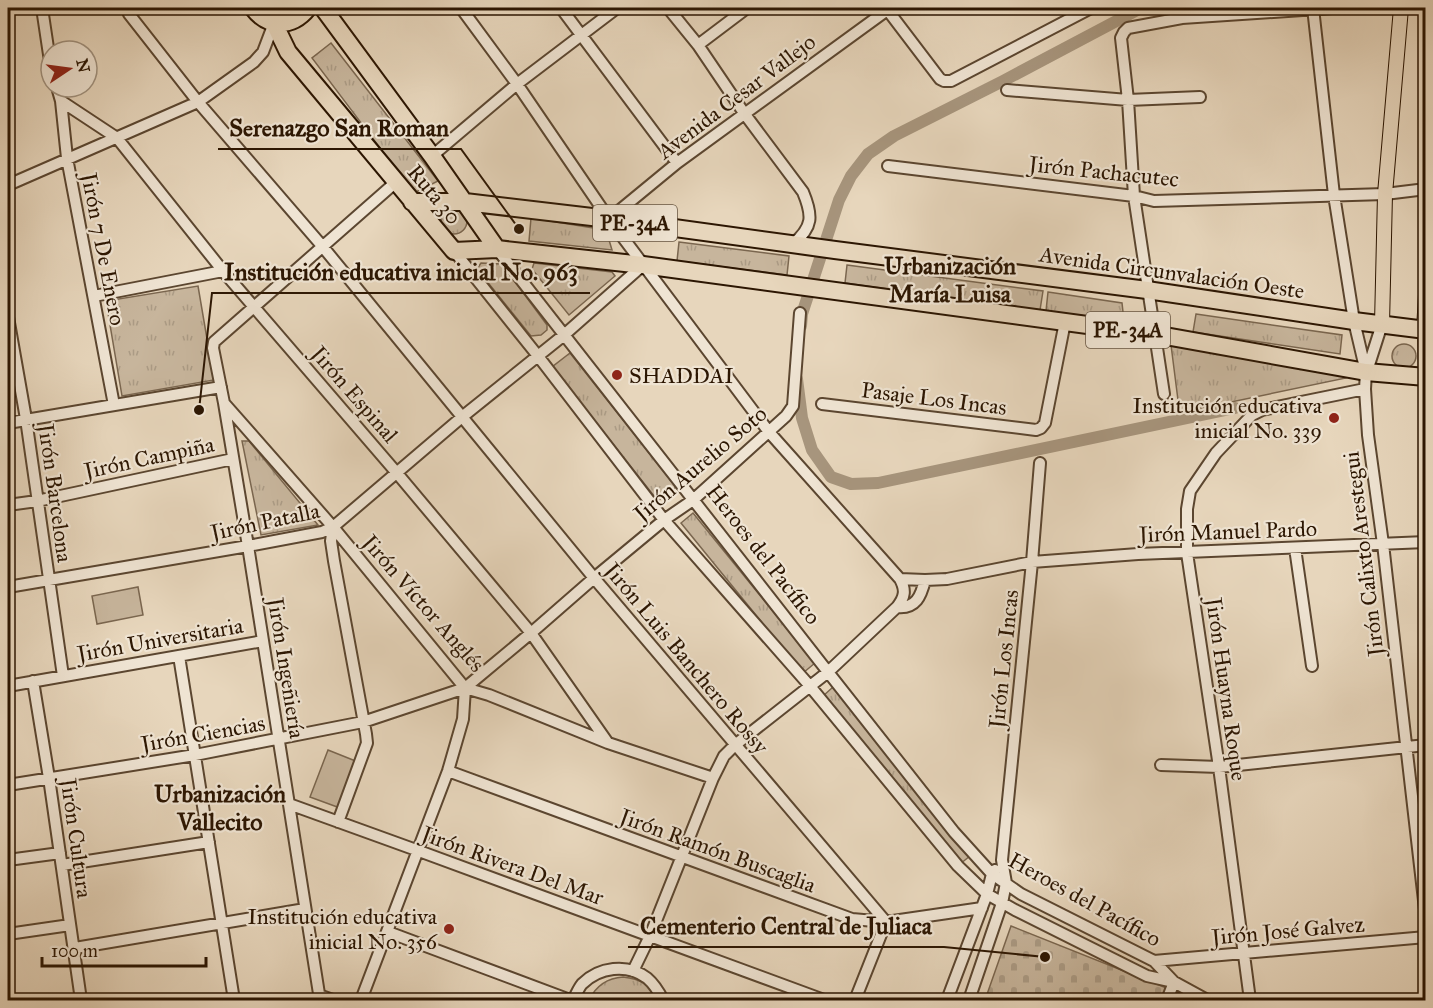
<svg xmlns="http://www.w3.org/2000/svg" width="1433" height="1008" font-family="'IM FELL Great Primer',serif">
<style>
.grass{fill:url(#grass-tufts);stroke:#7a664f;stroke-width:1.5}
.cemetery{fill:url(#cemetery-stones);stroke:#7a664f;stroke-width:1.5}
.pitch{fill:#c7b59c;stroke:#7a664f;stroke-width:1.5}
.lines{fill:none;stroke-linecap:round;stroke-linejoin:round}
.canal{stroke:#a7957d;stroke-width:12}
.minor-casing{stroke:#5b4630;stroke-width:14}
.major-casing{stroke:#2c1602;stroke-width:16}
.highway-casing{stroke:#2c1602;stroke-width:20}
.minor{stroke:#efe4d3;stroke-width:10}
.major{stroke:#e7d6bc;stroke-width:14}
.highway{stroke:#e7d6bc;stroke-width:16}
.poi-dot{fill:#8f2418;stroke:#efe4d3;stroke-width:2}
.labels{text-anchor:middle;stroke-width:4.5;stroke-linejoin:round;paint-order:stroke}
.shield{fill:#efe4d3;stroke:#665441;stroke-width:1.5}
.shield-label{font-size:21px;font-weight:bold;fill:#2c1602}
.street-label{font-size:22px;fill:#2c1602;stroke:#efe4d3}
.poi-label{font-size:22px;fill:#2c1602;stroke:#efe4d3;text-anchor:end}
.neighbourhood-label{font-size:24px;font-weight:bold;fill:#2c1602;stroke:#efe4d3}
.leader{fill:none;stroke:#2c1602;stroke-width:2}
.callout-dot{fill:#2c1602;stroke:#efe4d3;stroke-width:2}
.callout-label{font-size:24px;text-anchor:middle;font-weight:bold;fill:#2c1602;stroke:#efe4d3;stroke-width:4.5;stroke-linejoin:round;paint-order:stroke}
</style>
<defs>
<pattern id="grass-tufts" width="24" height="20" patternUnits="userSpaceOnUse" patternTransform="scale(1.5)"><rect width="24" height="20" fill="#c7b59c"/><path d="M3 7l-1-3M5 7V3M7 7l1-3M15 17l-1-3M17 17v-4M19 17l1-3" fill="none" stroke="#ab9b85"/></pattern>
<pattern id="cemetery-stones" width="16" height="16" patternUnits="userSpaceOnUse" patternTransform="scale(1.5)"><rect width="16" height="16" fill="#c7b59c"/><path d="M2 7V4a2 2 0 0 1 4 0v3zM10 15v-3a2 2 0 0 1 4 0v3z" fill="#ab9b85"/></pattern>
</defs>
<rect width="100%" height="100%" fill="#e7d6bc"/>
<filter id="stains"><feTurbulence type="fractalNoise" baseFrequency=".00333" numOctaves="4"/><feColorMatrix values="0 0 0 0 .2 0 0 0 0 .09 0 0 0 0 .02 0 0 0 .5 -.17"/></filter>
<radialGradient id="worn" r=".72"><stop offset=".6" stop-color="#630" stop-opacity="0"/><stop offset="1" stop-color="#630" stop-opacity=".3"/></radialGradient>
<path class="grass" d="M 331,43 L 438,181 L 414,193 L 312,58 Z
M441 221a13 13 0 1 1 26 0a13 13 0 1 1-26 0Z
M 531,218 L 606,230 L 612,250 L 529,241 Z
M 679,242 L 789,256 L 787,275 L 677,261 Z
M 481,263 L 502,264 L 547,325 L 547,330 L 541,335 L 531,336 L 477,269 Z
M 534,263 L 612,272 L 615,276 L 569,315 L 532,269 Z
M 847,265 L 1043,291 L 1040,310 L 845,283 Z
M 198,286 L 214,380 L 122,396 L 106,301 Z
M 1048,292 L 1122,303 L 1124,321 L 1046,311 Z
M 1196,314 L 1342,335 L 1340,354 L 1193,332 Z
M1392 356a12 12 0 1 1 24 0a12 12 0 1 1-24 0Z
M 1171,345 L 1346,373 L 1346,378 L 1183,412 L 1179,408 Z
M 570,353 L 676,487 L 658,501 L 552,367 Z
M 242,441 L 249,441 L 318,525 L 261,535 Z
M 693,513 L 815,663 L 803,673 L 681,523 Z
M 833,687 L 970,856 L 960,864 L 823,696 Z
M 623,977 C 641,979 650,985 659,1000 L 589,1000 C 596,986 607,978 623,977 Z"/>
<path class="cemetery" d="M 1011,926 L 1169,989 L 1165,1000 L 985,1000 Z"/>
<path class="pitch" d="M 138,587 L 143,615 L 97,624 L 92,596 Z
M 328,750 L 358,762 L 340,808 L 310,797 Z"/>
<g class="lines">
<path class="canal" d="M 801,326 L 802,314 L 839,200 L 851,176 L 868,154 L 894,136 L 1003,81 L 1141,8
M 797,379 L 802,418 L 812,450 L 831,477 L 851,484 L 878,483 L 1235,408"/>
<g class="minor-casing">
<path id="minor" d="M 42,8 L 51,68
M 127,8 L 129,14 L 198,102 L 323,247 L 594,578 L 886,922
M 461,8 L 517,84 L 609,219 L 769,432 L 900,579 L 925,580 L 947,579 L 1032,562 L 1138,554 L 1426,542
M 561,8 L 677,163
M 668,8 L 698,45 L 744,113 L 803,192 C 813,216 813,227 793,244
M 886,8 L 940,79 L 944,81 L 951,81 L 1091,8
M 1313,8 L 1334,195 L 1354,321 L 1366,372 L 1365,389 L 1368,435 L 1383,544 L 1426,918
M 698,45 L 747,8
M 57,87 L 61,101 L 117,138 L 223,271 L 396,472 L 531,633 L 608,743
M 1007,90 L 1128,100 L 1200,97
M 61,101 L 67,158 L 114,405
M 432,156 L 517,84 L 617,8
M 888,166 L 1134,196 L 1154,201 L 1385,194 L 1426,189
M 8,185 L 198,102 L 254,62 L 263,52 L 274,23
M 609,219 L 677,163 L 890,8
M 497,249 L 828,672 L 954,832 L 992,874 L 1021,894 L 1154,961 L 1174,982
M 454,251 L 538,356 L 664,520 L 809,685 L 958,866 L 987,894 L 1015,910 L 1147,976 L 1174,982 L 1207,1000
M 94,296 L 223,271
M 8,317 L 26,419 L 63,676
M 1424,330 L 1425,377
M 1367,371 L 1382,324
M 1164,394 L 1134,196 L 1128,100 L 1121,38 L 1124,32 L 1128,28 L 1182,18 L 1332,8
M 224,403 L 333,527 L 465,688 L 489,695 L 608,743 L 713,778
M 822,404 L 1036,430 L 1041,428 L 1045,423 L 1065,322
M 8,423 L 221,387
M 8,505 L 37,501 L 233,459
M 333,527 L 331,541 L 334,561 L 366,734 L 367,743 L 338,822
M 1295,548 L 1312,666
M 8,587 L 248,546 L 322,532 L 333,527 L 462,417 L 564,335 L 643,265
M 897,607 C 916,609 921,596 925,580
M 179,656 L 234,1000
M 33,681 L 49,778 L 81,1000
M 8,686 L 263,641
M 1161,765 L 1219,767 L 1426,745
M 448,771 L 852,919 L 886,922 L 982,908
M 8,785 L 195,755 L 363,722 L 465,688 L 531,633 L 594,578 L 664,520 L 693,500 L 786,416 L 793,406 L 800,313
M 289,804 L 419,851 L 824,1000
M 8,860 L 60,853
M 62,865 L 209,842
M 388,932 L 570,1000
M 8,934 L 70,925
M 75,948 L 305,909
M 1154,961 L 1426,937
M 633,971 L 650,936 L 713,778 L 724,756 L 735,745 L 828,672 L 897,607 C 905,597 906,590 900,579
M 319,995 L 333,1000
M 320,1000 L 248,546 L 224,403 L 213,348 L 214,342 L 396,182
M 361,1000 L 448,771 L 463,719 L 465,688
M 573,1000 C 576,995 578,989 582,984 C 599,967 627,963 647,978 C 654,984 659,992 663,1000
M 855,1000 L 886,922
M 947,1000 L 987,894 L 992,874 L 995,870
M 969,1000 L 1002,903 L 1006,883 L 1002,860 L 1032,562 L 1040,463
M 1167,1000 L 1174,982
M 1250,1000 L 1219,767 L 1187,553 L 1187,509 L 1190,491 L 1216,453 L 1252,415 L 1262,410 L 1365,389"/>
</g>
<g class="major-casing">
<path id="major" d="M 1382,324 L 1385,194 L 1401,8
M 1424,330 L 1426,295"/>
</g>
<g class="highway-casing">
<path id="highway" d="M 253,8 C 268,28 292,28 308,8
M 323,8 L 432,156 L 497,249
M 274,23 L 288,52 L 454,251 L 497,249 L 643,265 L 1154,334 L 1366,372 L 1426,377
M 412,202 L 465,202 L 609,219 L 835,250 L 1147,290 L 1354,321 L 1426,330"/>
</g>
<use href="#minor" class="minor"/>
<use href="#major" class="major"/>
<use href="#highway" class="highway"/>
</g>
<g class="poi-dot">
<circle cx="617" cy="375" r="6"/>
<circle cx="1334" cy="418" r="6"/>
<circle cx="449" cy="929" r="6"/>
</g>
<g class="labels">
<g class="shield">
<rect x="593" y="205" width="84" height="36" rx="4.5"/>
<rect x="1086" y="312" width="84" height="36" rx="4.5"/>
</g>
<g class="shield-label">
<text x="635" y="230">PE-34A</text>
<text x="1128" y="337">PE-34A</text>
</g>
<g class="street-label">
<text transform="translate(736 96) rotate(-37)" y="8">Avenida Cesar Vallejo</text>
<text transform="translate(1104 171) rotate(6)" y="8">Jirón Pachacutec</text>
<text transform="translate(435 194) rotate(50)" y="8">Ruta 30</text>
<text transform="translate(104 249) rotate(79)" y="8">Jirón 7 De Enero</text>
<text transform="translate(1172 272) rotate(8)" y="8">Avenida Circunvalación Oeste</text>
<text transform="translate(355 394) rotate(49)" y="8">Jirón Espinal</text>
<text transform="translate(934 398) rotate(7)" y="8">Pasaje Los Incas</text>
<text transform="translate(149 457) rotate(-12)" y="8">Jirón Campiña</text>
<text transform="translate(700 463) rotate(-40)" y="8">Jirón Aurelio Soto</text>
<text transform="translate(56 493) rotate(82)" y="8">Jirón Barcelona</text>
<text transform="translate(265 521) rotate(-12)" y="8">Jirón Patalla</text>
<text transform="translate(1228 531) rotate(-2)" y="8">Jirón Manuel Pardo</text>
<text transform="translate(764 554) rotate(52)" y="8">Heroes del Pacífico</text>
<text transform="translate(1363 554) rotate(-97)" y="8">Jirón Calixto Arestegui</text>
<text transform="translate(424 603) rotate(49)" y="8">Jirón Víctor Anglés</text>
<text transform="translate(160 639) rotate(-10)" y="8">Jirón Universitaria</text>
<text transform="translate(687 658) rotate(50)" y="8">Jirón Luis Banchero Rossy</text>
<text transform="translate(1003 659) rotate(-84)" y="8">Jirón Los Incas</text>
<text transform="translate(287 668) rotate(81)" y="8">Jirón Ingeñiería</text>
<text transform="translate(1227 689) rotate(82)" y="8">Jirón Huayna Roque</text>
<text transform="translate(203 733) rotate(-10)" y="8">Jirón Ciencias</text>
<text transform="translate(77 838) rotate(82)" y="8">Jirón Cultura</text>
<text transform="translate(718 850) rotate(20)" y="8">Jirón Ramón Buscaglia</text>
<text transform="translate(513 865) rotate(20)" y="8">Jirón Rivera Del Mar</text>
<text transform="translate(1085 899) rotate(29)" y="8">Heroes del Pacífico</text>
<text transform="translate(1288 930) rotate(-5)" y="8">Jirón José Galvez</text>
</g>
<g class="poi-label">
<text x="629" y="383" text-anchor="start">SHADDAI</text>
<text x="1322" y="413">Institución educativa<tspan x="1322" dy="25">inicial No. 339</tspan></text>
<text x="437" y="924">Institución educativa<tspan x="437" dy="25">inicial No. 356</tspan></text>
</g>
<g class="neighbourhood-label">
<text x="950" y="274">Urbanización<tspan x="950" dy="28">María Luisa</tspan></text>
<text x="220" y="802">Urbanización<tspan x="220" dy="28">Vallecito</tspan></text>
</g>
</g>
<path class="leader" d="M519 229L461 149H218M199 410L212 293H590M1045 957L944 947H628"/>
<g class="callout-dot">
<circle cx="519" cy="229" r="6"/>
<circle cx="199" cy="410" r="6"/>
<circle cx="1045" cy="957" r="6"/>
</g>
<g class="callout-label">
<text x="339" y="136">Serenazgo San Roman</text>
<text x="401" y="280">Institución educativa inicial No. 963</text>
<text x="786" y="934">Cementerio Central de Juliaca</text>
</g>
<rect width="1433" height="1008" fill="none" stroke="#e7d6bc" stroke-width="30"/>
<rect x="9" y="9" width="1415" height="990" fill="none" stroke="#2c1602" stroke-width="3"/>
<rect x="15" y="15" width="1403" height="978" fill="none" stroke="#2c1602" stroke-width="1.5"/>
<g transform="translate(69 69) rotate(77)"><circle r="28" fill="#efe4d3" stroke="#a1927f" stroke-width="1.5"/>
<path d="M0-4.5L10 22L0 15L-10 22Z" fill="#8f2418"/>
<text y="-9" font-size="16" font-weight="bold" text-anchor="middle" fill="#2c1602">N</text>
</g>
<path d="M42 957v9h164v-9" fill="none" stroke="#2c1602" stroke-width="3"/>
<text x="51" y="957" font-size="18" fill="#2c1602" stroke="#efe4d3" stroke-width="4.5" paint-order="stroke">100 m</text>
<rect width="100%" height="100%" filter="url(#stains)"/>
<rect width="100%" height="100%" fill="url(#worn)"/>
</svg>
